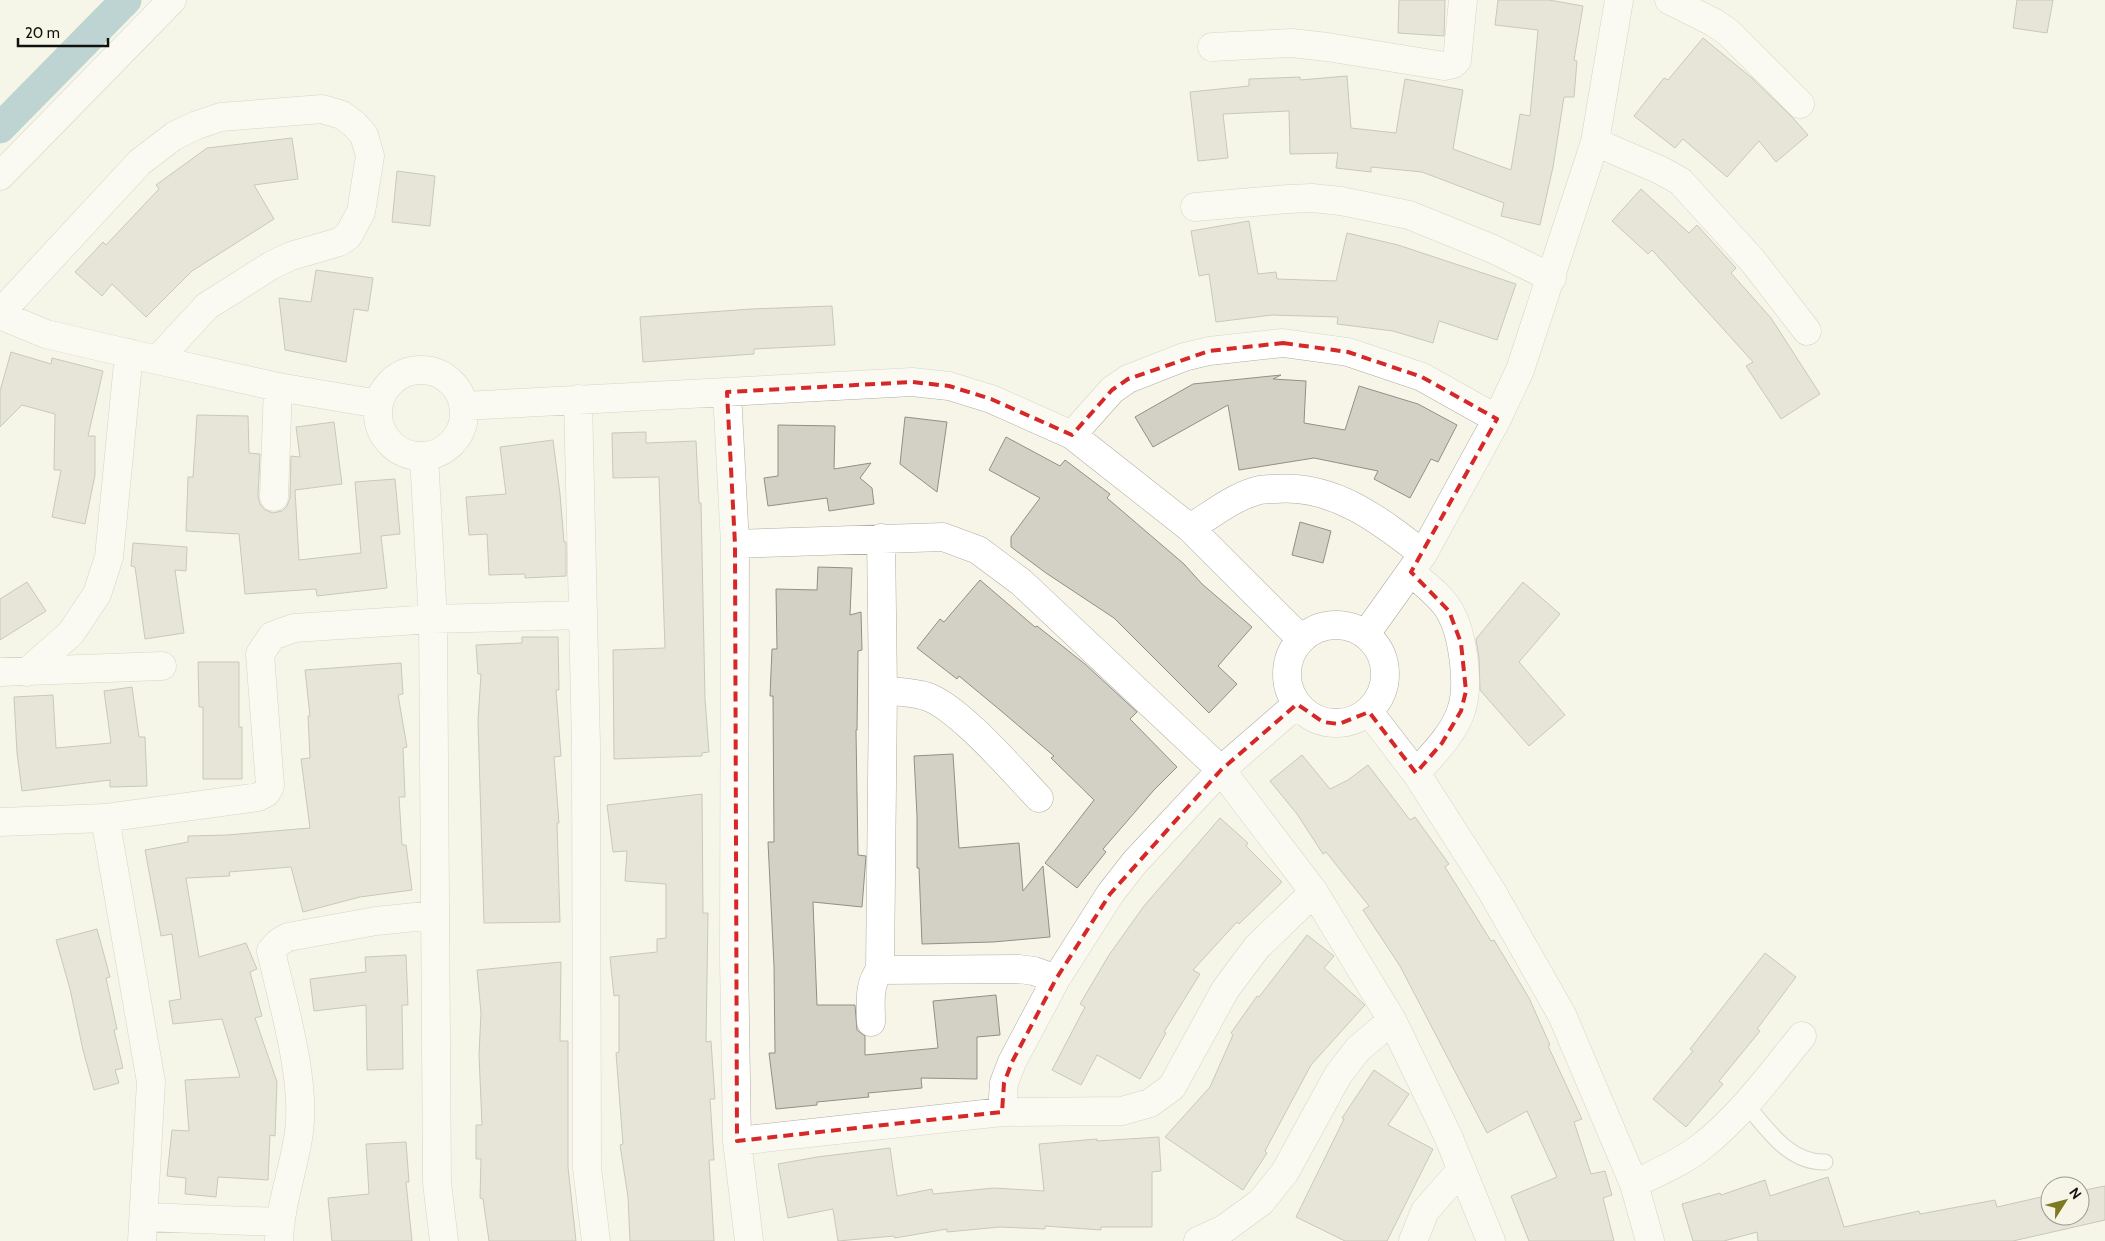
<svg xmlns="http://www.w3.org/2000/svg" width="2105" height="1241" font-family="Cabin,sans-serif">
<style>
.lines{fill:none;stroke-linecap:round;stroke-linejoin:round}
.canal{stroke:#7aacbb;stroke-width:31}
.building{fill:#d3d1c5;stroke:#929084}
.lane-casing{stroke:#afada1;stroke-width:17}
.street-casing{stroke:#afada1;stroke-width:29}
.secondary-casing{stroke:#afada1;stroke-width:29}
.lane{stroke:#fff;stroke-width:15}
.street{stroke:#fff;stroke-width:28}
.secondary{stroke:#fff;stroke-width:28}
.marked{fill:none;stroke:#d62828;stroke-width:4;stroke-dasharray:10 6;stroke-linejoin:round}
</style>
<rect width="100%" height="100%" fill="#f6f5e8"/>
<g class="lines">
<path class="canal" d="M 0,128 L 126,0"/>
</g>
<path class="building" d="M 1399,0 L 1445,0 L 1444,36 L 1398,33 Z
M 1498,0 L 1549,0 L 1583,6 L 1574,60 L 1577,61 L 1574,97 L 1564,97 L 1553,167 L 1540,225 L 1501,216 L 1504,203 L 1422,172 L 1371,167 L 1371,172 L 1336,168 L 1338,153 L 1290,154 L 1289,111 L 1223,114 L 1228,158 L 1198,161 L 1190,92 L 1249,86 L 1249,79 L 1300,77 L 1300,80 L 1347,76 L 1351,128 L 1396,133 L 1405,79 L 1463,90 L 1453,149 L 1511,170 L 1520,114 L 1530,116 L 1538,30 L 1495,25 Z
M 2017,0 L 2053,0 L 2047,33 L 2013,28 Z
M 1703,38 L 1752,78 L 1793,118 L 1808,135 L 1776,162 L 1759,141 L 1727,177 L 1683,139 L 1675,148 L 1634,116 L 1664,78 L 1668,80 Z
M 292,138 L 298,179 L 254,185 L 274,219 L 192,271 L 146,317 L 112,284 L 102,296 L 75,272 L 103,242 L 106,245 L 159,189 L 156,185 L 207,148 Z
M 397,171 L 435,176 L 430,226 L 392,222 Z
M 1641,189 L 1689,233 L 1697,225 L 1736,268 L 1731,273 L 1771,318 L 1820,394 L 1781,419 L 1746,366 L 1753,362 L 1652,250 L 1648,254 L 1612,221 Z
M 1249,221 L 1258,274 L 1276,272 L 1277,279 L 1336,281 L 1347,233 L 1398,245 L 1516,284 L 1497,340 L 1439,321 L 1433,343 L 1393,331 L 1337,324 L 1338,317 L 1272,315 L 1216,322 L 1209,274 L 1199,276 L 1191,231 Z
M 316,270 L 373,278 L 368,311 L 354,309 L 346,362 L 285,350 L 279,298 L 311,302 Z
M 832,306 L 835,345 L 754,349 L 754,354 L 643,362 L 640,317 L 751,309 Z
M 11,352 L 51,364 L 52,358 L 103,371 L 88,436 L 95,436 L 95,475 L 85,524 L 52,517 L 61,470 L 54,470 L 55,414 L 22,405 L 0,427 L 0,391 Z
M 1281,375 L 1273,379 L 1306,381 L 1304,423 L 1345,430 L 1359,386 L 1418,404 L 1457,425 L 1438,462 L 1431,459 L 1410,498 L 1374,479 L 1378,471 L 1314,458 L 1239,470 L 1228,405 L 1153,447 L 1135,417 L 1193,384 Z
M 197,415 L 248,416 L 249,453 L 260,454 L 258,496 L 260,504 L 265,510 L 273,513 L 282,511 L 287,506 L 290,498 L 291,456 L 300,457 L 296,427 L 334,422 L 342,484 L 295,490 L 299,560 L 361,553 L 355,482 L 395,479 L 400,534 L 381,536 L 387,588 L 317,596 L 316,589 L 245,594 L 239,534 L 186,531 L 188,477 L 193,477 Z
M 905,417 L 947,422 L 937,492 L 900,464 Z
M 778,425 L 835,426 L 834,469 L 871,463 L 860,478 L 872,488 L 874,504 L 829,511 L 827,498 L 768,506 L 764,478 L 778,476 Z
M 646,432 L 646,443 L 696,441 L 699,503 L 701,503 L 705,699 L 709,752 L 702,753 L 702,756 L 614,759 L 613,650 L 665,648 L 659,477 L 613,478 L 612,433 Z
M 1006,437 L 1060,466 L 1065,460 L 1110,494 L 1107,498 L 1184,564 L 1202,584 L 1252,627 L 1218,666 L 1237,684 L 1209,713 L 1114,618 L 1046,573 L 1011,547 L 1011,537 L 1040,498 L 989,470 Z
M 553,440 L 560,494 L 564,542 L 566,542 L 566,576 L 525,578 L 525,574 L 489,575 L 487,534 L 469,535 L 466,497 L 506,494 L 500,447 Z
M 1300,522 L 1331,531 L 1323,563 L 1292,555 Z
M 133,543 L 187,547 L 186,571 L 175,570 L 184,633 L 145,639 L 135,567 L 131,566 Z
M 818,567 L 852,568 L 850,615 L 861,612 L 862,650 L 858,651 L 857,730 L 856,730 L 858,855 L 866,856 L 862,907 L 813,902 L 817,1005 L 855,1005 L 857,1030 L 865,1036 L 865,1055 L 938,1048 L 933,1001 L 996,995 L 1000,1035 L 977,1037 L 977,1079 L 921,1078 L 922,1088 L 868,1093 L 869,1097 L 817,1102 L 817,1105 L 776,1109 L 769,1053 L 775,1053 L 774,966 L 768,842 L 774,842 L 773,696 L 770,696 L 772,649 L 777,649 L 776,589 L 817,590 Z
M 980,580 L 1035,627 L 1037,626 L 1085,664 L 1137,712 L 1130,719 L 1177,767 L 1154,790 L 1103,849 L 1106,852 L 1077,888 L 1045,863 L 1094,800 L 1051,758 L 1054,756 L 1000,710 L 959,676 L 957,679 L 917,648 L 940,619 L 944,622 Z
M 27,582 L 46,611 L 0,640 L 0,599 Z
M 1523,582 L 1560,614 L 1519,662 L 1565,715 L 1529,746 L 1480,690 L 1479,658 L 1476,639 Z
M 522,637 L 558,637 L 559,690 L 556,690 L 561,756 L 554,757 L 559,823 L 557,823 L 560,922 L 484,923 L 478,721 L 481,674 L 478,674 L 476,645 L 522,643 Z
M 198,662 L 239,662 L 239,727 L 242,727 L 242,779 L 203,779 L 203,707 L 199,707 Z
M 401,663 L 403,694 L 398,695 L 407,747 L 403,748 L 405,797 L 399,797 L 402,845 L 406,845 L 412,890 L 360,897 L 303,912 L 291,867 L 229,872 L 230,876 L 186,878 L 199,957 L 246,943 L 257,969 L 250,972 L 262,1016 L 255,1018 L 277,1082 L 275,1136 L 270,1135 L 268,1180 L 218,1177 L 216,1197 L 185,1194 L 186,1178 L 167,1176 L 172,1130 L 189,1131 L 185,1080 L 240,1077 L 222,1019 L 173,1024 L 169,1001 L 181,999 L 172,934 L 161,936 L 145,850 L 188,842 L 188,836 L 227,835 L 310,828 L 301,759 L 310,758 L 308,716 L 310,716 L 305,670 Z
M 132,687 L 139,737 L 145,737 L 147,786 L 110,787 L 110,780 L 22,791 L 17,753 L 14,697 L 53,695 L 56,748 L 111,743 L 104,691 Z
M 953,754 L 959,848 L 1019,843 L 1023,891 L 1043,866 L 1050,937 L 993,942 L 922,944 L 919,868 L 917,868 L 917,816 L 914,756 Z
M 1302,755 L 1330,789 L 1348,780 L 1368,765 L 1410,820 L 1415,817 L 1449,864 L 1445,867 L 1491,941 L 1494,940 L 1529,998 L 1550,1045 L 1548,1046 L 1582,1119 L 1574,1122 L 1591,1174 L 1605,1171 L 1612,1195 L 1603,1198 L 1614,1241 L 1529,1241 L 1511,1196 L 1557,1177 L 1527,1111 L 1487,1133 L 1400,966 L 1363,910 L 1369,906 L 1326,852 L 1323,854 L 1297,814 L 1270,781 Z
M 702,794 L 703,913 L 708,913 L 706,1042 L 711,1041 L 715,1099 L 710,1099 L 714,1160 L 709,1160 L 714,1241 L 630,1241 L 628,1197 L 620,1145 L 623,1144 L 616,1053 L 619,1052 L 619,995 L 614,996 L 610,957 L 657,952 L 657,939 L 666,938 L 666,884 L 625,881 L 627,851 L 613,852 L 607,805 Z
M 1220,818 L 1248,843 L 1246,846 L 1282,882 L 1239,924 L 1237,922 L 1193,970 L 1200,974 L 1164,1032 L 1166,1033 L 1140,1079 L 1097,1055 L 1081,1085 L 1052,1070 L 1085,1007 L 1080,1004 L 1109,955 L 1144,906 Z
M 97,929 L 110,977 L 106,978 L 117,1029 L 114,1030 L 123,1068 L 115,1070 L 119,1083 L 94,1090 L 83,1050 L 70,989 L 56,940 Z
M 1307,935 L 1334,956 L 1324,968 L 1365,1005 L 1311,1065 L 1265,1151 L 1267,1153 L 1243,1190 L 1165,1137 L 1210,1087 L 1233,1035 L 1231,1033 L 1257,996 L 1259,997 Z
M 1765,953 L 1796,977 L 1757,1029 L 1760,1031 L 1719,1081 L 1723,1084 L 1686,1127 L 1653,1099 L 1693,1051 L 1690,1049 Z
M 406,955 L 408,1005 L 402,1005 L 403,1069 L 367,1070 L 366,1005 L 314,1011 L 310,979 L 366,972 L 365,957 Z
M 561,962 L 560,1041 L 568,1041 L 568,1167 L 576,1241 L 489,1241 L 483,1199 L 480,1198 L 481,1159 L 476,1159 L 476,1125 L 482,1125 L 479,1055 L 481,1013 L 477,970 Z
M 1374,1070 L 1409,1094 L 1388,1125 L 1433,1149 L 1387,1241 L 1345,1241 L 1296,1217 L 1344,1119 L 1342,1118 Z
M 1159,1137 L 1161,1171 L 1152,1172 L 1152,1227 L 1101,1227 L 1101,1230 L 1045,1226 L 1045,1229 L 1000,1227 L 947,1232 L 947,1229 L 895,1238 L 894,1236 L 838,1241 L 833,1209 L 788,1218 L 778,1164 L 817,1157 L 890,1148 L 897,1196 L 932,1189 L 933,1194 L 994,1188 L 1044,1191 L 1039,1144 L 1097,1139 L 1097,1141 Z
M 406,1142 L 409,1182 L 406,1182 L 412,1241 L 332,1241 L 328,1198 L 369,1194 L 366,1144 Z
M 1828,1177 L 1844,1227 L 1919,1211 L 1920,1214 L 1995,1200 L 1997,1207 L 2050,1195 L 2050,1216 L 2080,1216 L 2080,1191 L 2105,1186 L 2105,1220 L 2013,1241 L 1758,1241 L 1757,1232 L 1724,1241 L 1693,1241 L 1682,1204 L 1720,1193 L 1721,1195 L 1765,1180 L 1770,1196 Z"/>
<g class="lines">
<g class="lane-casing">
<path id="lane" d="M 1746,1104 C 1767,1129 1789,1163 1825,1162"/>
</g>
<g class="street-casing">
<path id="street" d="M 1669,0 L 1713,22 L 1728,32 L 1800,104
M 1212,47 L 1292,43 L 1327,47 L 1444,66 L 1453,64 L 1457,60 L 1463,0
M 1595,142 L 1660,170 L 1680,181 L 1752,260 L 1807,331
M 1195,207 L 1288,199 L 1312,198 L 1341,201 L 1409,215 L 1493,249 L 1552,278
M 0,313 L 140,162 L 174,136 L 197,125 L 221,117 L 322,109 L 342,115 L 354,124 L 364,135 L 370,156 L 361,212 L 348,236 L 339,242 L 291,256 L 272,265 L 207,306 L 157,360
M 0,315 L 46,334 L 157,360 L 278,387 L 379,404
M378 413a43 43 0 1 1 86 0a43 43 0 1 1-86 0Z
M 727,392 L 735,544 L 734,959 L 737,1141 L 749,1241
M 578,399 L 586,744 L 587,1168 L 596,1241
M 464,406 L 912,382 L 949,386 L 991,399 L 1072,435 L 1190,528 L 1301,639
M 1072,435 L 1112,390 L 1128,379 L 1184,357 L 1209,351 L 1283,343 L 1348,352 L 1422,377 L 1497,419
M 424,456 L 433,619 L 437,1183 L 444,1241
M 274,497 L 278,387
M 1190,528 C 1211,515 1232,498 1256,491 C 1262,489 1269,489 1275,489 C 1333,484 1380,520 1423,554
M 881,538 L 883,690 L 880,970 L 1019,969 L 1034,971 L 1056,979
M 735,544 L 943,537 L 978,550 L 1021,582 L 1221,770 L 1314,892 L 1392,1020 L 1448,1136 L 1491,1241
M 1411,572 C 1424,584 1440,595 1449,610 C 1463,633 1470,686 1461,711 C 1453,735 1432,755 1416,773
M1287 674a49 49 0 1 1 98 0a49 49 0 1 1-98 0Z
M 1366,634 L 1423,554 L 1497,419 L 1520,370 L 1595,142 L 1619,0
M 0,672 L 162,666
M 27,672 L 71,633 L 97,594 L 109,557 L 129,353
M 883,690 C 896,692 912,692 925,696 C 957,705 1014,772 1039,798
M 1369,712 L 1416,773 L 1491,890 L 1562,1015 L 1634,1184 L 1650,1241
M 105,818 L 151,1082 L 142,1241
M 0,822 L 105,818 L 258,797 L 266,793 L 270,786 L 260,654 L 272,636 L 294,628 L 433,619 L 583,615
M 871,1022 C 871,1003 868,985 880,970
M 1002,1112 L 1004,1083 L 1012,1062 L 1056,979 L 1110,894 L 1135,862 L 1221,770 L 1297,704
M 737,1141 L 1002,1112 L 1122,1111 L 1150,1103 L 1172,1087 L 1225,990 L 1257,947 L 1314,892
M 1634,1184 C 1656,1173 1681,1163 1701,1147 C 1741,1116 1771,1074 1802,1036
M 144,1217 L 279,1222
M 279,1241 C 280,1204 294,1169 299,1132 C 306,1079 283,1004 271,951 L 278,943 L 288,937 L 376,921 L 435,915
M 1198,1241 L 1224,1229 L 1261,1202 L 1285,1172 L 1338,1075 L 1358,1049 L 1392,1020
M 1413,1241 L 1425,1211 L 1462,1169"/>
</g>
<g class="secondary-casing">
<path id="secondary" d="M 0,176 L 172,0"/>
</g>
<use href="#lane" class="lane"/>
<use href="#street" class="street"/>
<use href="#secondary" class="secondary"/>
</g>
<path d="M0 0H2105V1241H0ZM 1283,343 L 1348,352 L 1422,377 L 1497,419 L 1411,572 L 1449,611 L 1461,643 L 1466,691 L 1461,711 L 1442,743 L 1416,773 L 1369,712 L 1339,724 L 1323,722 L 1297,704 L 1221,770 L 1110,894 L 1056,979 L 1012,1062 L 1004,1083 L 1002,1112 L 737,1141 L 735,544 L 727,392 L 912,382 L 949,386 L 991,399 L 1072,435 L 1112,390 L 1128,379 L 1209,351 Z" fill="#f6f5e8" fill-opacity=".55" fill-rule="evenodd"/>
<path class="marked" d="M 1283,343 L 1348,352 L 1422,377 L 1497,419 L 1411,572 L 1449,611 L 1461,643 L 1466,691 L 1461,711 L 1442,743 L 1416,773 L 1369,712 L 1339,724 L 1323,722 L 1297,704 L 1221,770 L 1110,894 L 1056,979 L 1012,1062 L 1004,1083 L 1002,1112 L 737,1141 L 735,544 L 727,392 L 912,382 L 949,386 L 991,399 L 1072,435 L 1112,390 L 1128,379 L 1209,351 Z"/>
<g transform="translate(2065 1201) rotate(54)"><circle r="24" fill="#f6f5e8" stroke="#9b9a90"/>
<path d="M0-4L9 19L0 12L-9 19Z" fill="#7c7b22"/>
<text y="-8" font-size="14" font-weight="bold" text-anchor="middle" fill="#12110d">N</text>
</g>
<path d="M18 38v8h90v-8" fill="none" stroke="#12110d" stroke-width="2.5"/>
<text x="25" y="38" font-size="15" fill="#12110d" stroke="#f6f5e8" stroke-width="4" paint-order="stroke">20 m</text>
</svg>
